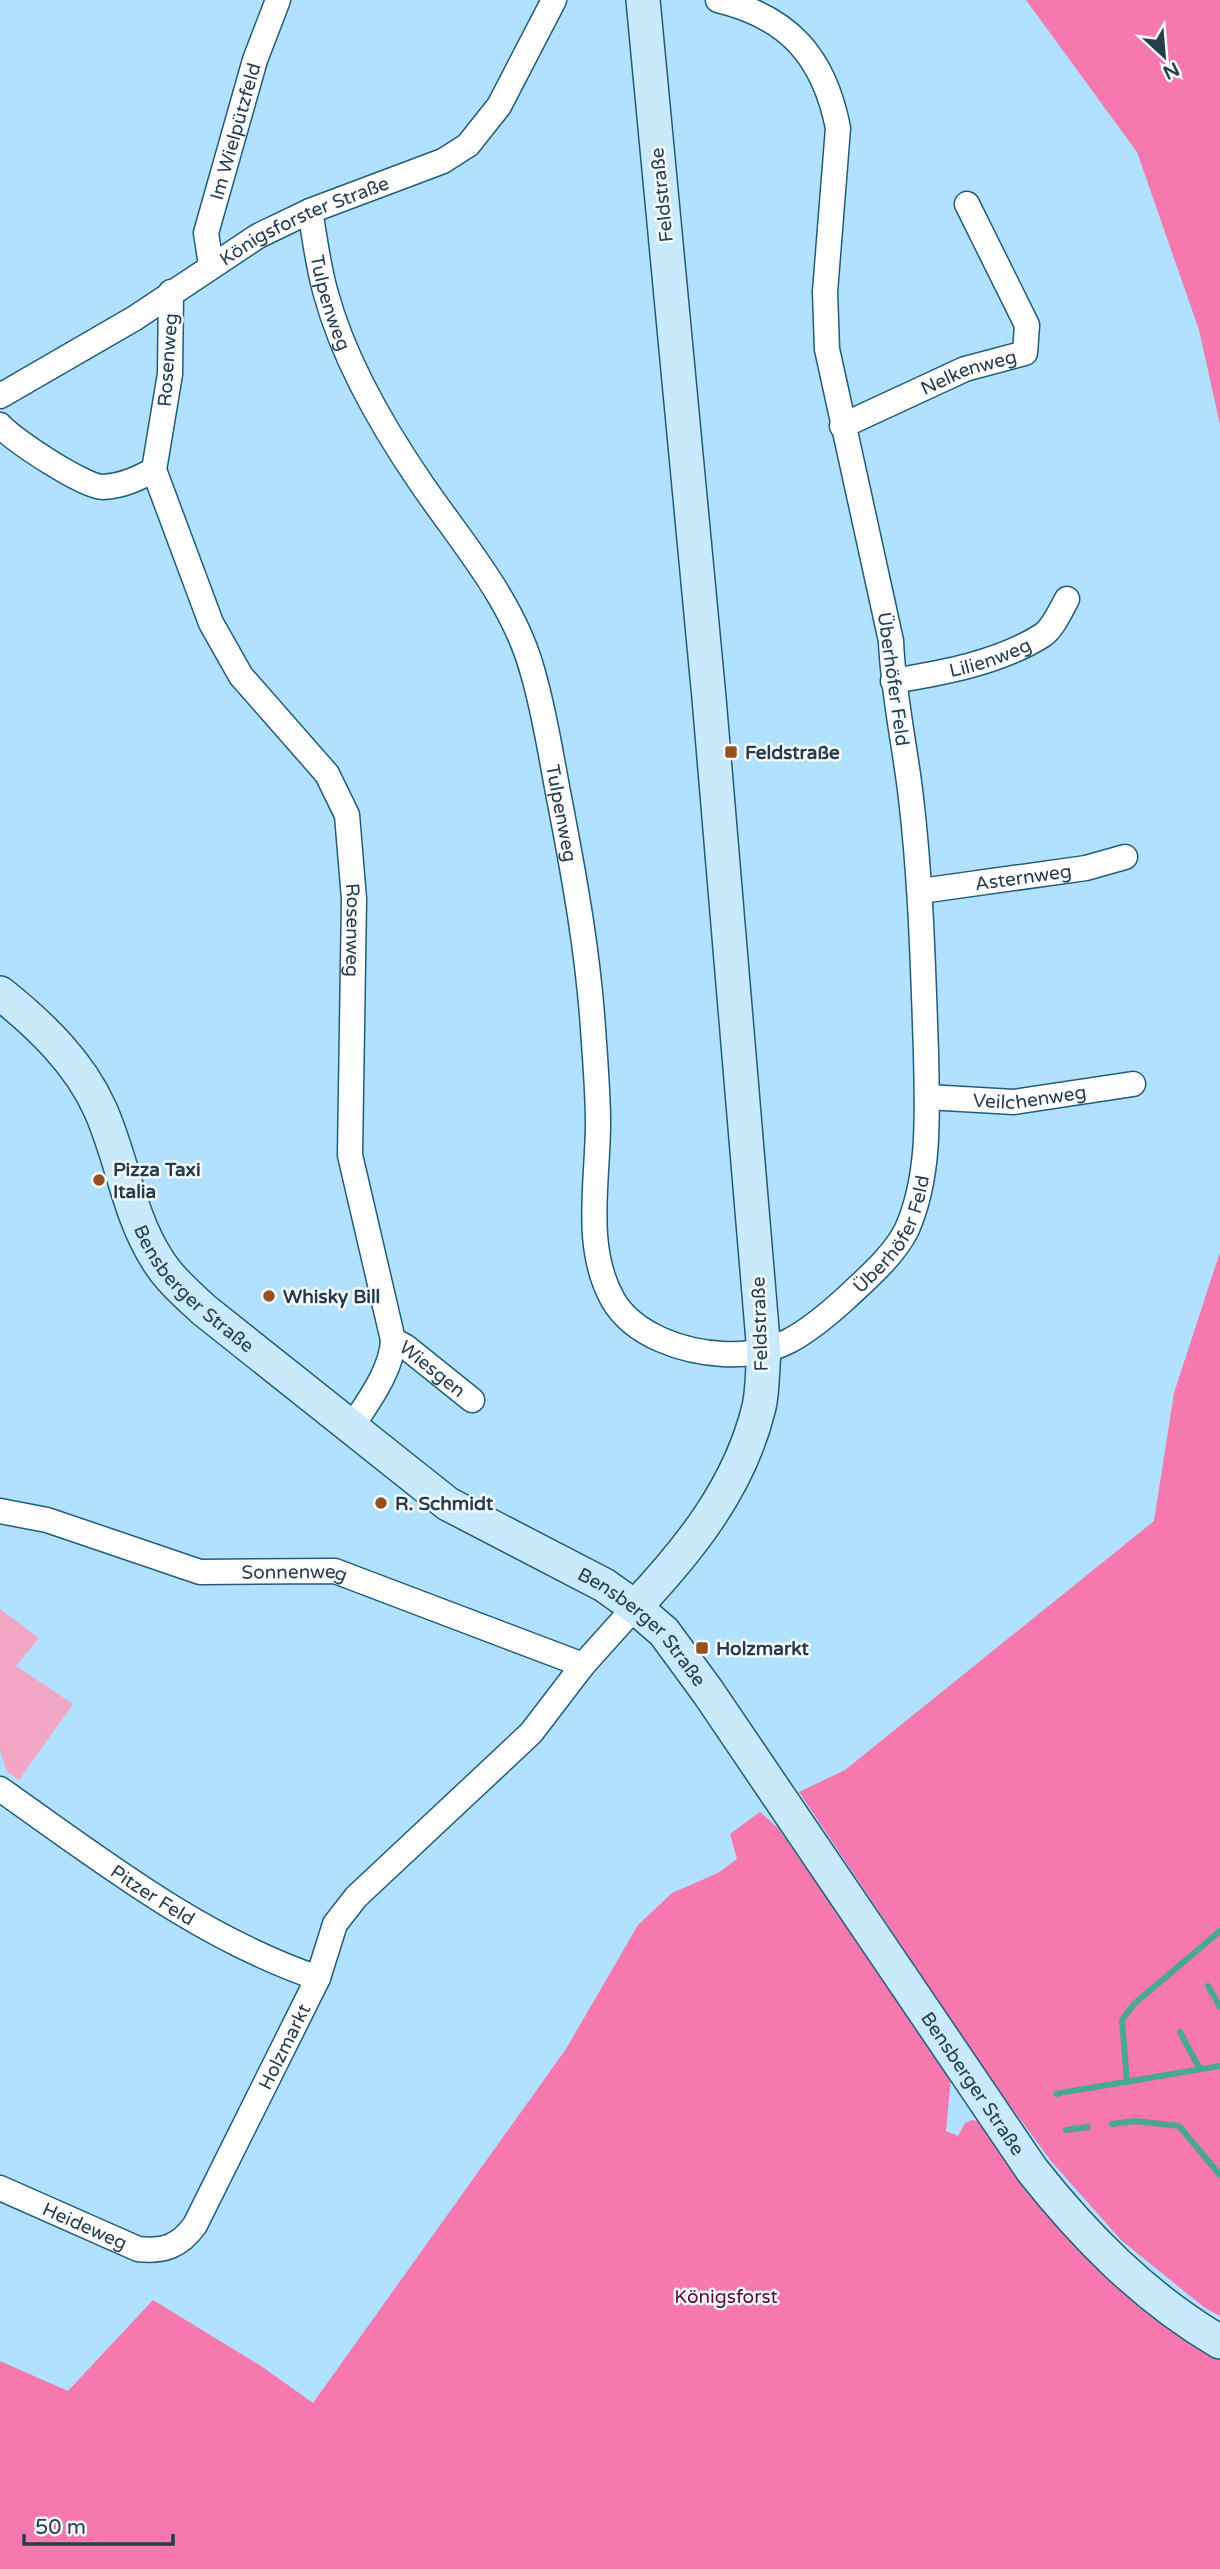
<svg xmlns="http://www.w3.org/2000/svg" width="1220" height="2569" font-family="'Varela Round',sans-serif">
<style>
.green{fill:#f4a7c5}
.forest{fill:#f579ae}
.lines{fill:none;stroke-linecap:round;stroke-linejoin:round}
.stream{stroke:#48a891;stroke-width:6}
.minor-casing{stroke:#215c7b;stroke-width:27}
.secondary-casing{stroke:#215c7b;stroke-width:36}
.minor{stroke:#fff;stroke-width:24}
.secondary{stroke:#c9eafb;stroke-width:33}
.poi-dot{fill:#94521f;stroke:#f6fbff;stroke-width:2.5}
.labels{text-anchor:middle;stroke-width:5;stroke-linejoin:round;paint-order:stroke}
.street-label{font-size:19px;fill:#243c4b;stroke:#f6fbff}
.poi-label{font-size:19px;font-weight:bold;fill:#243c4b;stroke:#f6fbff;text-anchor:start}
.park-label{font-size:19px;fill:#570932;stroke:#f6fbff}
</style>
<rect width="100%" height="100%" fill="#b2e1fd"/>
<path class="green" d="M 0,1609 L 39,1638 L 16,1666 L 73,1704 L 19,1780 L 7,1772 L 0,1750 Z"/>
<path class="forest" d="M 1026,0 L 1220,0 L 1220,425 L 1199,330 L 1137,152 Z
M 1220,1252 L 1220,2316 L 1205,2308 L 1121,2240 L 1051,2161 L 992,2081 L 799,1792 L 845,1770 L 1154,1521 L 1174,1393 Z
M 760,1812 L 778,1828 L 951,2077 L 946,2131 L 958,2136 L 965,2123 L 972,2120 L 982,2122 L 1044,2212 L 1116,2284 L 1172,2331 L 1220,2360 L 1220,2569 L 0,2569 L 0,2361 L 68,2391 L 153,2300 L 264,2368 L 313,2403 L 566,2049 L 638,1925 L 672,1893 L 718,1873 L 737,1859 L 730,1834 Z"/>
<g class="lines">
<path class="stream" d="M 1208,1986 L 1220,2007
M 1180,2032 L 1200,2069
M 1127,2082 L 1122,2020 L 1134,2004 L 1220,1931
M 1066,2092 L 1220,2066
M 1056,2094 L 1061,2093
M 1112,2124 L 1135,2121 L 1179,2126 L 1220,2175
M 1066,2130 L 1088,2127"/>
<g class="minor-casing">
<g id="minor">
<path id="s1" d="M 310,211 C 315,238 318,267 326,294 C 344,360 382,426 421,483 C 462,543 514,601 533,673 C 546,718 552,763 561,808 C 575,881 588,954 593,1028 C 595,1059 598,1092 598,1123 C 598,1181 583,1247 613,1300 C 634,1336 684,1352 723,1354 C 776,1357 806,1334 844,1300 C 865,1280 894,1256 907,1229 C 931,1174 927,1111 926,1052 C 923,967 921,883 911,798 C 905,745 893,694 891,641 L 827,349 L 825,292 L 838,128 C 824,57 789,17 718,0"/>
<path id="s2" d="M 211,265 L 206,233 L 255,60 L 278,0"/>
<path id="s3" d="M 171,292 L 170,374 L 154,470 L 211,623 L 241,676 L 327,774 L 347,815 L 354,899 L 350,1155 L 393,1340 C 392,1371 367,1403 351,1428"/>
<path id="s4" d="M 0,396 L 135,318 L 258,236 L 310,211 L 443,161 L 468,145 L 499,106 L 554,0"/>
<path d="M 0,425 C 13,440 84,487 103,487 C 122,486 137,479 154,470"/>
<path id="s5" d="M 842,426 L 965,369 L 1025,353 L 1027,325 L 967,204"/>
<path id="s6" d="M 893,681 C 942,673 999,663 1043,635 C 1053,628 1061,610 1067,599"/>
<path id="s7" d="M 921,891 L 1086,868 L 1125,857"/>
<path id="s8" d="M 927,1097 L 1014,1102 L 1133,1084"/>
<path id="s9" d="M 393,1340 L 406,1347 L 472,1400"/>
<path id="s10" d="M 0,1511 L 47,1520 L 200,1572 L 335,1571 L 583,1665"/>
<path id="s11" d="M 0,1789 C 101,1860 200,1938 318,1978"/>
<path id="s12" d="M 0,2188 L 138,2249 C 164,2252 180,2246 195,2225 L 318,1978 L 335,1924 L 356,1897 L 531,1733 L 583,1665 L 635,1607"/>
</g>
</g>
<g class="secondary-casing">
<g id="secondary">
<path id="s13" d="M 0,993 C 40,1025 79,1062 100,1109 C 122,1157 128,1214 157,1259 C 169,1279 187,1294 204,1310 L 448,1504 L 604,1585 L 635,1607 L 664,1632 L 708,1692 L 1032,2170 C 1085,2237 1145,2298 1220,2342"/>
<path d="M 635,1607 C 690,1549 740,1486 759,1407 C 763,1390 762,1370 764,1353 L 709,698 L 643,0"/>
</g>
</g>
<use href="#minor" class="minor"/>
<use href="#secondary" class="secondary"/>
</g>
<g class="poi-dot">
<rect x="724" y="745" width="14" height="14" rx="3.5"/>
<circle cx="99" cy="1180" r="7"/>
<circle cx="269" cy="1296" r="7"/>
<circle cx="381" cy="1503" r="7"/>
<rect x="695" y="1641" width="14" height="14" rx="3.5"/>
</g>
<g class="labels">
<g class="street-label">
<text dy="7" stroke="none"><textPath href="#s2" startOffset="138">Im Wielpützfeld</textPath></text>
<text transform="translate(661 195) rotate(-96)" y="7">Feldstraße</text>
<text dy="7" stroke="none"><textPath href="#s4" startOffset="352">Königsforster Straße</textPath></text>
<text dy="7" stroke="none"><textPath href="#s1" startOffset="94">Tulpenweg</textPath></text>
<text transform="translate(167 360) rotate(-86)" y="7">Rosenweg</text>
<text dy="7" stroke="none"><textPath href="#s5" startOffset="138">Nelkenweg</textPath></text>
<text dy="7" stroke="none"><textPath href="#s6" startOffset="100">Lilienweg</textPath></text>
<text transform="translate(894 679) rotate(82)" y="7">Überhöfer Feld</text>
<text dy="7" stroke="none"><textPath href="#s1" startOffset="662">Tulpenweg</textPath></text>
<text dy="7" stroke="none"><textPath href="#s7" startOffset="103">Asternweg</textPath></text>
<text dy="7" stroke="none"><textPath href="#s3" startOffset="695">Rosenweg</textPath></text>
<text dy="7" stroke="none"><textPath href="#s8" startOffset="103">Veilchenweg</textPath></text>
<text dy="7" stroke="none"><textPath href="#s1" startOffset="1502">Überhöfer Feld</textPath></text>
<text dy="7" stroke="none"><textPath href="#s13" startOffset="362">Bensberger Straße</textPath></text>
<text transform="translate(759 1324) rotate(-92)" y="7">Feldstraße</text>
<text dy="7" stroke="none"><textPath href="#s9" startOffset="49">Wiesgen</textPath></text>
<text dy="7" stroke="none"><textPath href="#s10" startOffset="304">Sonnenweg</textPath></text>
<text dy="7" stroke="none"><textPath href="#s13" startOffset="929">Bensberger Straße</textPath></text>
<text dy="7" stroke="none"><textPath href="#s11" startOffset="186">Pitzer Feld</textPath></text>
<text dy="7" stroke="none"><textPath href="#s12" startOffset="416">Holzmarkt</textPath></text>
<text dy="7" stroke="none"><textPath href="#s13" startOffset="1496">Bensberger Straße</textPath></text>
<text dy="7" stroke="none"><textPath href="#s12" startOffset="93">Heideweg</textPath></text>
</g>
<g class="poi-label">
<text x="745" y="759">Feldstraße</text>
<text x="113" y="1176">Pizza Taxi<tspan x="113" dy="22">Italia</tspan></text>
<text x="283" y="1303">Whisky Bill</text>
<text x="395" y="1510">R. Schmidt</text>
<text x="716" y="1655">Holzmarkt</text>
</g>
<g class="park-label">
<text x="726" y="2303">Königsforst</text>
</g>
</g>
<g transform="translate(1164 56) rotate(154)" stroke="#f6fbff" stroke-width="5" paint-order="stroke">
<path d="M0-5L12 26L0 18L-12 26Z" fill="#243c4b"/>
<text y="-10" font-size="19" font-weight="bold" text-anchor="middle" fill="#243c4b">N</text>
</g>
<path d="M24 2534v10h149v-10" fill="none" stroke="#243c4b" stroke-width="3.5"/>
<text x="35" y="2534" font-size="21" fill="#243c4b" stroke="#f6fbff" stroke-width="5" paint-order="stroke">50 m</text>
</svg>
